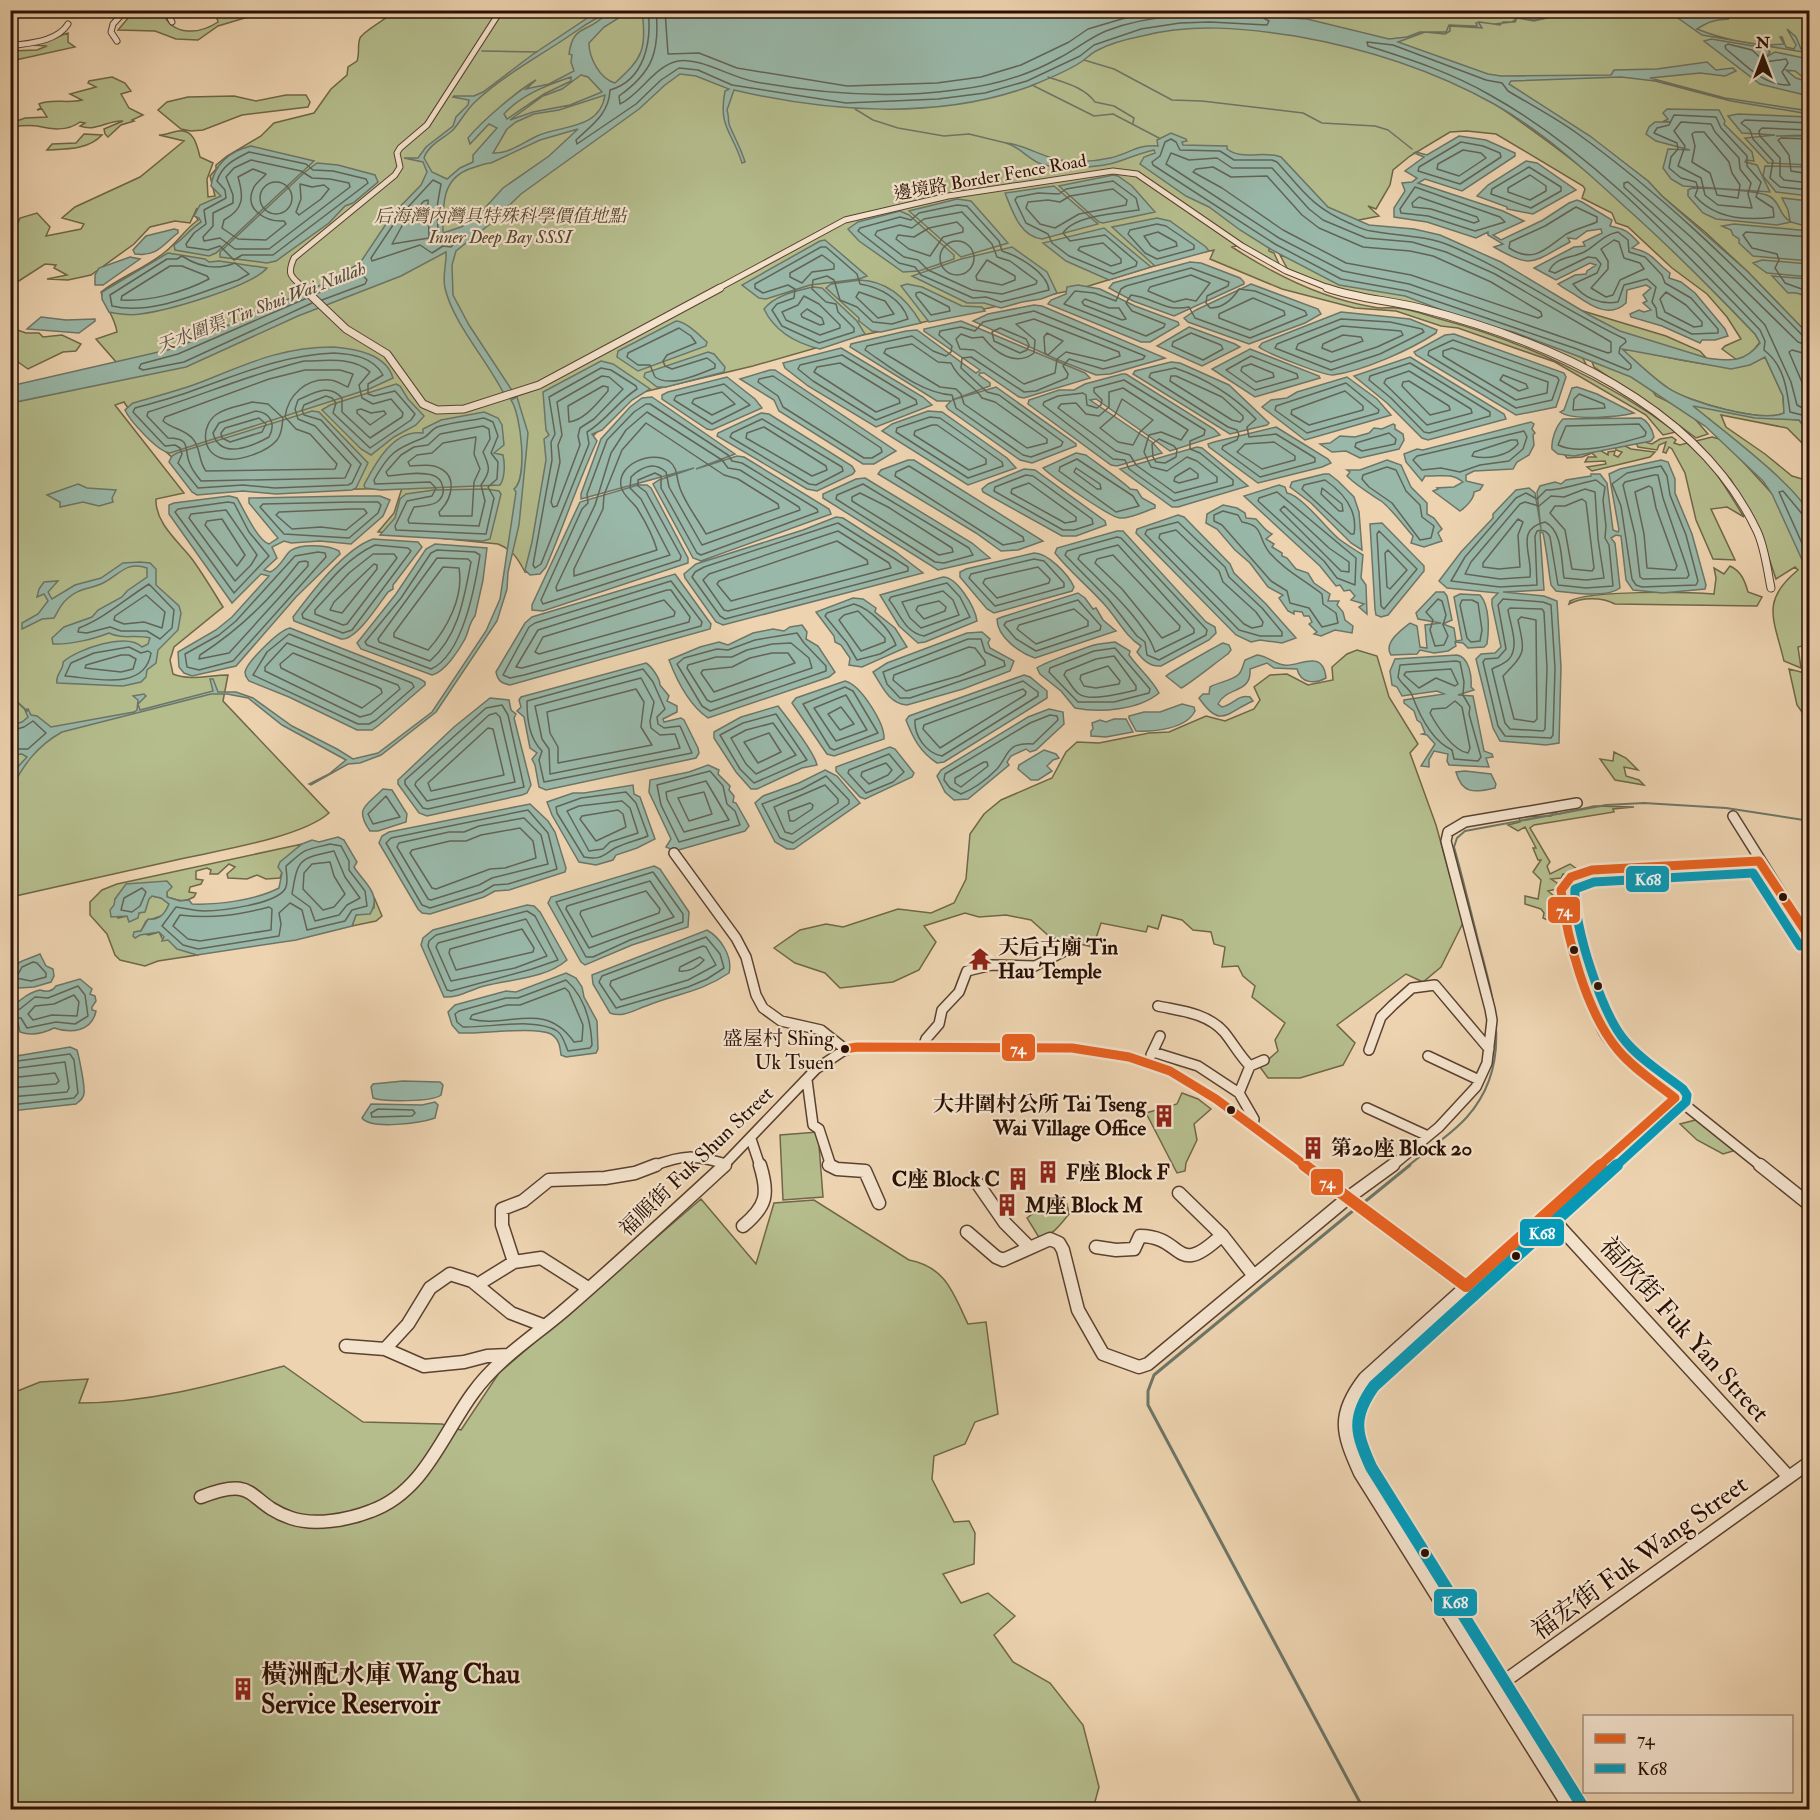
<svg xmlns="http://www.w3.org/2000/svg" width="1820" height="1820" font-family="'IM FELL Double Pica','Noto Serif TC',serif">
<style>
.green{fill:#b5bd8d;stroke:#706648;stroke-width:1.5}
.water{fill:#99b8a9;stroke:#6d7567;stroke-width:1.5;fill-rule:evenodd}
.lines{fill:none;stroke-linecap:round;stroke-linejoin:round}
.shore{stroke:#626456;stroke-width:1.5}
.stream-far2{stroke:#6d7567;stroke-width:1.5}
.stream-far1{stroke:#6d7567;stroke-width:2}
.stream{stroke:#6d7567;stroke-width:3}
.minor-far3-casing{stroke:#5b412f;stroke-width:7}
.minor-far2-casing{stroke:#5b412f;stroke-width:9}
.minor-far1-casing{stroke:#5b412f;stroke-width:12}
.minor-casing{stroke:#5b412f;stroke-width:15}
.minor-far3{stroke:#f3e2cc;stroke-width:5}
.minor-far2{stroke:#f3e2cc;stroke-width:7}
.minor-far1{stroke:#f3e2cc;stroke-width:9}
.minor{stroke:#f3e2cc;stroke-width:12}
.bus-1-far1-casing{stroke:#f3e2cc;stroke-width:14}
.bus-1-casing{stroke:#f3e2cc;stroke-width:16}
.bus-2-far1-casing{stroke:#f3e2cc;stroke-width:14}
.bus-2-casing{stroke:#f3e2cc;stroke-width:16}
.bus-1-far1{stroke:#e86120;stroke-width:9}
.bus-1{stroke:#e86120;stroke-width:12}
.bus-2-far1{stroke:#049aba;stroke-width:9}
.bus-2{stroke:#049aba;stroke-width:12}
.bus-dot{fill:#2a1004;stroke:#f3e2cc;stroke-width:2}
.labels{text-anchor:middle;stroke-width:4.5;stroke-linejoin:round;paint-order:stroke}
.far-street-label{font-size:18px;fill:#2a1004;stroke:#f3e2cc}
.far-park-label{font-size:18px;font-style:italic;fill:#54442d;stroke:#f3e2cc}
.far-water-label{font-size:18px;font-style:italic;fill:#514b3e;stroke:#f3e2cc}
.bus-label{font-size:20px;fill:#2a1004;stroke:#f3e2cc;text-anchor:end}
.poi-label{font-size:21px;font-weight:bold;fill:#2a1004;stroke:#f3e2cc;text-anchor:start}
.street-label{font-size:21px;fill:#2a1004;stroke:#f3e2cc}
.near-street-label{font-size:26px;fill:#2a1004;stroke:#f3e2cc}
.near-poi-label{font-size:26px;font-weight:bold;fill:#2a1004;stroke:#f3e2cc;text-anchor:start}
.line-badge{stroke:#f3e2cc;stroke-width:2}
.badge-label{font-size:16px;text-anchor:middle;font-weight:bold;fill:#fff}
</style>
<rect width="100%" height="100%" fill="#edd3b0"/>
<filter id="stains"><feTurbulence type="fractalNoise" baseFrequency=".00333" numOctaves="4"/><feColorMatrix values="0 0 0 0 .2 0 0 0 0 .09 0 0 0 0 .02 0 0 0 .5 -.17"/></filter>
<radialGradient id="worn" r=".72"><stop offset=".6" stop-color="#630" stop-opacity="0"/><stop offset="1" stop-color="#630" stop-opacity=".3"/></radialGradient>
<path class="green" d="M 134,11 L 164,11 L 163,13 C 173,37 200,34 218,22 L 215,11 L 234,11 L 232,15 L 248,17 L 218,26 L 198,40 L 176,39 L 155,31 L 118,30 Z
M 395,11 L 1809,11 L 1809,335 L 1747,271 L 1705,232 L 1662,196 L 1648,181 L 1603,147 L 1501,108 C 1535,132 1569,156 1600,183 C 1655,229 1705,283 1755,334 L 1760,342 L 1749,356 L 1737,360 L 1722,349 L 1725,346 L 1741,339 L 1727,317 L 1707,294 L 1672,268 L 1628,227 L 1616,223 L 1612,213 L 1582,198 L 1585,189 L 1583,186 L 1496,134 L 1467,131 L 1450,132 L 1410,156 L 1393,170 L 1390,185 L 1376,209 L 1368,206 L 1379,216 L 1349,222 L 1269,247 L 1269,251 L 1274,253 L 1280,266 L 1244,244 L 1232,247 C 1275,275 1323,299 1373,307 C 1381,309 1389,307 1396,308 C 1411,309 1426,315 1440,319 C 1523,341 1608,381 1676,432 L 1663,435 L 1646,415 L 1555,362 L 1458,328 L 1441,326 L 1396,311 L 1355,308 L 1282,289 L 1210,259 L 1214,250 L 1190,255 L 1082,288 L 854,337 L 753,366 L 635,394 L 589,440 L 532,573 L 525,572 C 518,559 513,550 498,544 L 378,532 L 394,513 L 402,488 L 322,490 L 175,460 L 143,431 L 124,402 L 115,405 L 184,493 L 156,499 C 155,523 178,541 192,559 C 203,574 213,591 223,607 L 174,647 L 170,660 L 173,674 C 191,681 209,675 228,675 L 223,701 L 329,813 C 301,838 215,851 176,860 C 121,872 66,885 11,897 L 11,403 L 122,379 L 120,363 L 117,363 L 96,339 L 117,332 C 115,317 105,307 101,292 C 120,277 146,268 165,252 C 178,242 186,228 198,220 L 195,215 L 197,208 L 190,223 L 175,221 L 150,227 L 134,244 L 91,275 L 68,280 L 47,279 L 67,275 L 54,268 L 56,265 L 45,264 L 11,286 L 11,239 L 20,218 L 37,213 L 50,227 L 46,236 L 81,229 L 84,224 L 62,218 L 75,207 L 140,177 L 184,141 L 159,135 C 166,135 171,132 178,131 C 194,129 197,145 200,157 L 213,163 L 207,179 L 208,197 L 215,196 L 210,176 L 216,169 L 216,165 L 227,156 L 261,136 L 274,123 L 314,113 L 331,89 L 347,75 L 348,67 L 357,61 C 360,53 357,46 360,38 C 363,31 388,18 395,11 Z
M 68,33 L 68,42 L 75,47 L 11,61 L 11,51 L 37,50 L 47,46 L 32,45 Z
M 112,77 L 125,83 L 131,91 L 121,94 L 129,108 L 143,115 L 132,120 L 134,121 L 121,125 L 108,137 L 105,134 L 104,129 L 123,121 C 108,120 96,132 80,126 L 85,123 L 80,122 C 67,132 51,129 37,126 C 29,125 19,126 11,127 L 11,123 L 25,118 L 47,117 L 42,109 L 37,110 L 41,108 L 39,104 C 52,98 67,104 82,100 L 70,94 L 96,87 L 88,83 L 89,81 Z
M 286,95 L 306,95 L 310,102 L 308,107 L 242,115 L 203,130 L 191,131 L 181,129 L 158,110 L 167,102 L 188,97 L 234,96 L 256,101 Z
M 84,134 L 102,135 C 88,150 66,149 47,150 L 52,144 L 76,143 Z
M 1280,255 L 1579,351 L 1587,366 L 1564,360 L 1558,352 L 1519,337 L 1510,331 L 1424,307 L 1368,299 L 1300,278 L 1288,270 Z
M 1573,308 L 1666,336 L 1700,351 L 1711,363 L 1621,336 Z
M 14,329 L 26,333 L 39,333 L 43,337 L 62,335 L 81,344 L 76,351 L 63,352 L 28,369 L 18,362 L 11,363 L 11,330 Z
M 1618,347 C 1660,353 1725,378 1765,357 L 1783,396 L 1784,413 C 1762,423 1689,402 1668,388 C 1650,377 1635,360 1618,347 Z
M 1588,351 L 1648,384 L 1656,396 L 1688,411 L 1708,434 L 1696,438 L 1660,411 L 1594,367 Z
M 1692,405 L 1736,414 L 1799,420 L 1809,433 L 1809,450 L 1787,428 L 1721,415 L 1726,427 L 1765,454 L 1792,476 L 1809,481 L 1809,514 C 1777,471 1733,440 1692,405 Z
M 1672,437 L 1676,440 L 1674,443 L 1680,445 L 1687,443 C 1709,457 1730,495 1744,517 L 1727,507 L 1711,509 L 1735,560 L 1713,559 L 1696,520 L 1685,473 L 1672,449 L 1669,447 L 1666,453 L 1663,452 L 1666,442 L 1659,445 L 1657,450 L 1638,447 L 1636,443 L 1641,441 L 1652,444 L 1660,439 Z
M 1712,437 L 1723,440 L 1777,499 L 1809,573 L 1808,579 L 1809,581 L 1808,591 L 1810,605 L 1803,606 L 1806,627 L 1804,635 L 1808,634 L 1807,645 L 1798,647 L 1801,668 L 1784,661 C 1774,619 1760,601 1798,570 L 1795,567 L 1776,579 L 1760,531 L 1731,480 L 1696,441 Z
M 1623,445 L 1631,449 L 1655,452 L 1650,457 L 1592,471 L 1587,467 L 1606,464 L 1605,461 L 1585,462 L 1588,457 L 1596,457 L 1592,453 L 1582,457 L 1567,458 L 1564,454 L 1598,449 L 1608,455 L 1608,452 L 1615,451 L 1614,455 L 1618,457 L 1622,452 L 1616,450 L 1615,446 Z
M 1730,566 C 1741,571 1745,581 1748,592 L 1762,597 L 1757,606 L 1615,604 C 1602,597 1582,597 1569,604 L 1570,601 C 1590,590 1687,592 1714,594 L 1716,578 L 1714,568 L 1724,574 Z
M 1357,650 L 1377,656 L 1389,697 L 1418,744 L 1410,753 L 1436,825 L 1463,923 L 1441,967 L 1423,982 L 1406,974 L 1337,1025 L 1355,1043 L 1343,1065 L 1300,1078 L 1268,1078 L 1260,1067 L 1278,1051 L 1275,1040 L 1285,1023 L 1252,997 L 1255,986 L 1243,976 L 1238,966 L 1222,967 L 1225,947 L 1214,944 L 1211,932 L 1193,930 L 1182,920 L 1162,915 L 1158,929 L 1148,926 L 1146,932 L 1101,923 L 1093,947 L 1050,937 L 1031,920 L 1006,915 L 979,917 L 965,913 L 924,926 L 936,942 L 919,970 L 893,982 L 840,988 L 825,973 L 795,963 L 774,948 L 800,930 L 826,924 L 843,927 L 898,909 L 931,913 L 954,903 L 966,879 L 970,834 L 984,814 L 1001,800 L 1052,778 L 1066,752 L 1077,742 L 1099,743 L 1149,733 L 1169,732 L 1206,716 L 1225,721 L 1254,709 L 1260,700 L 1254,687 L 1270,675 L 1287,674 L 1308,685 L 1333,680 L 1332,667 L 1347,654 Z
M 1789,669 L 1809,674 L 1809,722 L 1797,705 Z
M 1614,752 L 1626,758 L 1638,770 L 1624,767 L 1626,776 L 1639,780 L 1644,785 L 1615,780 L 1600,759 L 1613,761 Z
M 1594,806 L 1634,807 L 1613,809 L 1614,812 L 1534,825 L 1530,828 L 1550,862 L 1547,866 L 1550,874 L 1570,864 L 1577,869 L 1581,879 L 1563,874 L 1561,878 L 1551,879 L 1557,883 L 1557,889 L 1548,891 L 1554,896 L 1548,901 L 1552,922 L 1543,918 L 1544,913 L 1541,909 L 1525,904 L 1525,896 L 1538,899 L 1541,880 L 1533,872 L 1541,860 L 1538,860 L 1533,848 L 1536,848 L 1525,827 L 1518,831 L 1508,825 L 1520,822 L 1519,817 L 1551,816 L 1553,812 L 1559,814 Z
M 302,844 L 287,858 L 280,878 L 266,879 L 257,875 L 247,879 L 228,878 L 227,874 L 235,867 L 229,864 L 218,874 L 210,874 L 211,870 L 207,868 L 196,871 L 196,879 L 203,880 L 201,884 L 190,887 L 189,892 L 196,893 L 194,897 C 184,903 177,900 167,897 L 167,882 L 126,885 L 115,899 L 118,918 L 127,916 L 129,921 C 138,914 143,902 152,896 L 161,898 L 169,904 L 164,915 L 146,921 L 141,931 L 134,932 L 149,935 L 159,932 L 163,940 L 168,940 L 197,955 L 158,961 L 145,966 L 120,960 L 115,955 L 107,934 L 90,915 L 90,902 L 102,890 L 117,884 Z
M 374,897 L 382,916 L 376,921 L 352,926 L 356,915 L 374,908 Z
M 1182,1093 L 1198,1099 L 1211,1109 L 1194,1124 L 1197,1140 L 1186,1163 L 1185,1171 L 1177,1173 L 1146,1113 L 1177,1104 Z
M 1707,1117 L 1726,1134 L 1733,1151 L 1723,1154 L 1697,1140 L 1680,1124 Z
M 818,1132 L 823,1197 L 783,1200 L 780,1135 Z
M 701,1199 L 756,1264 L 774,1203 L 814,1200 L 909,1260 C 946,1267 953,1293 968,1324 L 986,1322 L 998,1414 L 975,1422 L 965,1444 L 934,1456 L 932,1479 L 954,1522 L 969,1521 L 975,1533 L 974,1564 L 943,1574 L 961,1603 L 988,1593 L 1015,1616 L 994,1635 L 1013,1662 L 1050,1683 L 1083,1725 L 1099,1787 L 1093,1809 L 11,1809 L 10,1394 L 40,1382 L 88,1379 L 79,1403 C 150,1403 217,1384 284,1366 L 363,1422 L 442,1424 L 461,1430 L 499,1373 Z
M 1067,1204 L 1069,1214 C 1060,1225 1054,1234 1040,1239 L 1027,1218 L 1035,1212 L 1043,1214 L 1052,1206 Z"/>
<path class="water" d="M 1257,10 L 1289,18 L 1307,19 L 1389,39 L 1407,37 L 1420,32 L 1446,32 L 1449,25 L 1474,26 L 1477,26 L 1476,23 L 1479,22 L 1494,24 L 1512,22 L 1517,18 L 1534,20 L 1577,11 L 1534,21 L 1517,18 L 1515,22 L 1503,22 L 1500,25 L 1480,22 L 1479,23 L 1482,28 L 1450,26 L 1450,31 L 1445,34 L 1425,32 L 1398,42 L 1488,74 L 1501,76 L 1611,75 L 1614,70 L 1657,69 L 1707,62 L 1716,70 L 1733,68 L 1736,71 L 1725,76 L 1700,73 L 1650,78 L 1725,98 L 1809,111 L 1809,114 L 1731,101 L 1655,81 L 1621,77 L 1511,81 L 1509,84 L 1590,136 L 1648,181 L 1662,196 L 1747,271 L 1809,335 L 1809,433 L 1799,420 L 1755,418 L 1693,406 C 1716,425 1803,490 1809,515 C 1813,529 1809,560 1809,575 L 1772,494 L 1763,481 L 1705,426 L 1631,377 L 1575,355 L 1513,332 L 1473,322 L 1405,296 L 1339,285 L 1272,250 L 1240,230 L 1209,207 L 1186,196 L 1140,164 L 1144,157 L 1155,153 L 1154,150 C 1141,153 1131,157 1120,161 C 1101,168 1060,170 1041,164 C 1028,159 1020,147 1006,143 C 1028,145 1045,160 1068,161 C 1080,162 1097,161 1110,158 C 1129,154 1137,144 1158,146 L 1157,140 L 1171,133 L 1186,139 L 1187,141 L 1182,142 L 1183,145 L 1227,146 L 1227,149 C 1243,161 1263,150 1281,157 L 1328,207 L 1369,225 L 1414,229 L 1440,235 L 1501,262 L 1591,316 L 1620,331 L 1707,358 C 1731,361 1744,363 1760,343 L 1755,334 C 1713,290 1670,247 1624,206 C 1584,169 1542,131 1494,104 C 1433,70 1364,48 1295,36 C 1244,28 1192,23 1142,36 C 1127,39 1111,43 1098,50 C 1093,52 1089,56 1084,60 C 1069,71 1045,80 1028,87 C 936,120 827,112 734,90 L 727,110 C 729,115 728,119 729,124 C 734,137 741,148 745,162 L 742,163 C 732,131 718,127 725,91 L 729,89 L 696,76 L 680,74 L 665,85 L 639,109 L 521,194 L 490,224 L 456,251 L 452,265 L 453,295 L 469,325 L 513,392 L 504,394 C 487,360 453,323 445,288 C 442,276 447,263 446,252 L 401,276 L 298,316 L 186,367 L 11,403 L 10,386 L 176,348 L 330,281 L 360,263 L 392,215 L 421,185 L 427,172 L 423,162 L 404,158 L 418,158 L 426,147 L 453,126 L 456,117 L 468,105 L 469,100 L 453,97 L 454,96 L 474,96 L 483,92 L 532,55 L 598,11 L 630,11 L 604,27 L 589,43 C 589,58 600,79 615,83 C 643,58 647,49 642,11 ZM 606,14 C 588,34 573,23 569,54 L 572,55 L 571,62 L 574,71 L 549,84 L 526,89 L 536,80 C 517,91 482,121 468,138 L 470,144 L 489,124 L 497,128 L 473,155 L 473,162 L 460,168 L 447,179 L 432,172 L 424,158 C 428,145 443,139 453,130 C 461,121 466,110 476,101 C 503,76 536,58 566,38 C 580,29 590,20 606,14 ZM 581,75 L 588,77 L 602,92 L 570,105 L 533,112 L 510,120 L 543,96 L 562,89 ZM 571,77 L 571,81 L 544,94 L 507,119 L 504,114 C 521,95 547,85 571,77 ZM 605,95 C 600,130 561,125 537,136 C 524,142 509,154 493,153 L 507,129 L 516,122 L 534,114 L 559,110 ZM 578,129 L 549,156 L 503,188 L 475,219 L 461,227 L 443,233 C 443,205 441,178 472,168 C 479,166 485,163 491,163 L 540,140 ZM 1622,349 L 1731,369 L 1750,365 L 1765,357 L 1783,396 L 1784,413 C 1762,423 1688,402 1668,388 C 1652,377 1637,362 1622,349 Z
M 1668,11 L 1712,11 L 1729,19 C 1713,20 1708,22 1697,29 C 1722,39 1756,47 1784,44 L 1780,37 L 1782,37 L 1786,47 L 1794,49 L 1796,45 L 1787,29 L 1796,37 L 1801,49 L 1809,53 L 1702,35 Z
M 1711,39 L 1766,48 L 1770,52 L 1766,57 L 1775,52 L 1809,59 L 1809,78 L 1804,78 L 1795,71 L 1786,70 L 1796,78 L 1809,82 L 1809,96 L 1760,84 L 1704,41 Z
M 1667,109 L 1719,110 L 1725,121 L 1724,124 L 1752,152 L 1754,161 L 1746,160 L 1745,162 L 1757,165 L 1770,192 L 1683,186 L 1671,179 L 1663,168 L 1668,149 L 1690,150 L 1656,141 L 1646,134 L 1649,127 L 1655,122 L 1671,122 L 1664,121 L 1668,119 L 1663,113 Z
M 1738,114 L 1809,117 L 1809,135 L 1776,136 L 1809,136 L 1809,165 L 1768,163 L 1745,138 L 1775,135 L 1742,133 L 1728,116 Z
M 1459,136 L 1486,140 L 1515,153 L 1515,156 L 1462,191 L 1425,179 L 1418,183 L 1503,211 L 1524,221 L 1493,235 L 1501,240 L 1543,220 L 1569,203 L 1577,200 L 1582,202 L 1612,220 L 1610,226 C 1625,229 1628,231 1639,243 L 1632,248 C 1656,254 1652,260 1670,273 L 1669,278 L 1681,282 L 1695,293 L 1725,329 L 1728,336 L 1715,340 L 1702,340 L 1700,343 L 1662,326 L 1631,317 L 1630,314 L 1639,310 L 1644,312 L 1651,310 L 1643,303 L 1647,301 L 1643,295 L 1651,288 L 1646,285 L 1627,290 L 1626,303 C 1609,319 1590,305 1574,294 C 1569,291 1563,288 1558,284 L 1575,275 L 1586,274 L 1587,271 L 1596,265 L 1590,263 L 1556,280 L 1534,268 L 1574,247 L 1585,246 L 1583,242 L 1602,233 L 1601,229 L 1587,231 L 1576,239 L 1568,238 L 1570,242 C 1532,262 1533,270 1494,247 L 1503,244 L 1488,235 L 1488,232 L 1476,238 L 1427,222 L 1394,217 L 1394,208 L 1405,191 L 1402,183 L 1412,182 L 1417,178 L 1405,171 L 1424,157 L 1414,153 L 1416,152 L 1427,155 Z
M 251,146 L 314,161 L 216,253 L 209,256 L 175,250 L 174,245 C 184,238 190,229 201,222 L 199,218 L 194,216 L 200,205 L 221,196 L 211,186 C 214,164 230,151 251,146 Z
M 1526,161 L 1537,163 L 1576,190 L 1533,214 L 1507,209 L 1507,207 L 1477,196 L 1488,185 Z
M 317,163 L 338,165 L 375,175 L 378,182 L 353,203 L 345,206 L 329,223 L 276,261 L 267,263 L 220,257 L 220,252 L 305,172 Z
M 1765,166 L 1809,167 L 1809,196 L 1776,192 L 1763,176 Z
M 1113,175 L 1118,176 L 1132,186 L 1155,212 L 1103,223 L 1099,222 L 1059,186 Z
M 1054,186 L 1098,224 L 1042,239 C 1020,237 1012,210 1005,193 Z
M 1692,188 C 1708,188 1756,190 1769,196 C 1781,202 1779,216 1790,221 L 1788,210 L 1782,198 L 1809,201 L 1809,227 L 1791,222 L 1777,225 L 1716,219 L 1703,213 L 1688,196 L 1688,190 Z
M 957,199 L 971,201 L 1008,243 L 961,257 L 909,211 Z
M 900,211 L 909,215 L 954,255 L 954,259 L 919,271 L 903,272 L 859,241 L 848,229 L 858,222 Z
M 1157,218 L 1170,221 L 1206,247 L 1209,251 L 1155,266 L 1112,227 Z
M 1734,224 L 1809,231 L 1809,261 L 1753,256 L 1739,243 L 1739,239 L 1733,235 L 1731,230 L 1722,226 Z
M 1104,228 L 1151,267 L 1109,280 L 1066,261 L 1043,243 Z
M 174,229 L 178,230 L 178,233 C 163,244 158,257 135,254 L 133,250 L 146,236 Z
M 825,240 L 867,276 L 859,279 L 810,285 L 766,299 L 759,298 L 742,285 L 820,241 Z
M 1012,247 L 1047,272 L 1057,293 L 1041,299 L 1022,302 L 1001,308 L 984,303 L 967,303 L 912,276 L 961,259 Z
M 168,253 L 205,259 L 209,262 L 219,261 L 267,268 C 251,287 166,311 140,314 C 129,316 119,314 109,312 L 102,299 L 102,292 Z
M 130,257 L 140,259 L 103,285 L 95,285 L 95,275 L 99,268 Z
M 1762,260 L 1809,264 L 1809,277 L 1767,273 L 1753,263 Z
M 1190,262 L 1201,263 L 1240,278 L 1244,282 L 1244,284 L 1174,316 L 1133,301 L 1109,288 L 1113,283 Z
M 1772,276 L 1809,279 L 1809,307 L 1805,302 L 1809,301 C 1806,294 1795,292 1788,293 Z
M 860,280 C 887,281 907,299 921,323 L 881,332 L 872,331 L 859,321 L 859,318 L 826,288 L 831,284 Z
M 907,284 L 922,287 L 962,306 L 982,307 L 985,311 L 929,322 L 901,286 Z
M 1251,284 L 1318,309 L 1321,314 L 1305,323 L 1249,344 L 1188,322 L 1184,318 L 1196,310 Z
M 1078,285 L 1100,289 L 1135,306 L 1178,322 L 1179,325 L 1150,342 L 1141,342 L 1048,304 L 1051,300 L 1066,294 L 1067,287 Z
M 813,287 L 822,288 L 857,321 L 865,334 L 820,349 C 795,343 775,332 764,309 C 775,295 796,291 813,287 Z
M 1034,305 L 1042,306 L 1165,358 L 1110,374 L 1096,375 L 1056,359 L 973,321 L 988,314 Z
M 1341,312 L 1410,319 L 1437,330 L 1436,333 C 1410,350 1363,371 1333,375 C 1325,376 1266,353 1259,347 L 1262,343 Z
M 41,317 L 66,320 L 95,319 L 95,321 L 79,333 L 27,329 Z
M 676,321 C 687,322 699,335 707,342 L 706,346 L 638,371 L 617,357 L 618,351 Z
M 961,321 L 1085,373 L 1090,378 L 1024,398 L 1019,397 L 984,373 L 980,373 L 979,375 L 990,383 L 990,386 L 952,400 L 996,387 L 1076,444 L 1076,446 L 1032,463 L 1020,460 L 948,409 L 946,406 L 951,401 L 937,401 L 850,347 L 851,344 L 906,331 L 917,330 L 976,373 L 980,370 L 924,331 L 924,329 Z
M 1189,327 L 1235,344 L 1240,347 L 1202,366 L 1157,346 Z
M 1454,334 L 1564,373 L 1566,377 L 1556,407 L 1516,415 L 1416,355 L 1414,352 L 1445,335 Z
M 334,347 C 356,349 386,354 393,378 L 369,389 L 170,453 C 158,452 130,421 125,410 L 133,403 C 157,396 181,390 204,381 C 251,362 283,347 334,347 Z
M 841,348 L 923,397 L 932,405 L 876,427 L 808,386 L 785,368 L 783,363 Z
M 1250,349 L 1319,376 L 1320,378 L 1255,397 L 1212,369 Z
M 708,352 L 714,354 L 725,367 L 724,372 L 666,387 L 657,387 L 644,377 L 645,373 Z
M 1410,357 L 1504,414 L 1506,419 L 1428,440 L 1422,438 L 1387,403 L 1354,376 Z
M 601,361 L 613,364 L 650,389 L 632,400 L 602,430 L 592,434 L 597,441 C 578,482 564,525 546,567 L 540,574 L 530,575 L 525,570 L 532,542 L 546,460 L 544,439 L 549,435 L 546,430 L 543,392 Z
M 1171,362 L 1180,363 L 1229,385 L 1269,423 L 1267,425 L 1230,434 L 1133,374 L 1135,371 Z
M 770,370 L 775,370 L 896,451 L 874,464 L 863,464 L 779,411 L 774,400 L 740,379 Z
M 1122,374 L 1126,374 L 1214,429 L 1220,435 L 1170,451 L 1096,399 L 1090,400 L 1152,442 L 1162,453 L 1117,466 L 1111,465 L 1028,404 L 1029,400 L 1059,390 L 1074,390 L 1085,384 Z
M 727,377 L 755,399 L 762,408 L 712,430 L 707,429 L 662,399 L 662,395 L 668,392 Z
M 1347,377 L 1377,399 L 1391,415 L 1305,440 L 1262,407 L 1271,400 L 1287,398 L 1297,392 Z
M 396,384 L 400,386 L 408,399 L 424,416 L 416,425 L 394,437 L 371,455 L 361,449 L 322,410 L 330,405 Z
M 1577,387 L 1597,394 L 1634,413 C 1618,417 1573,421 1560,412 L 1564,410 L 1572,388 Z
M 517,397 L 528,433 L 526,455 L 519,525 L 508,572 L 507,589 L 497,621 L 436,712 L 381,755 L 360,763 L 348,764 L 311,785 L 309,784 L 329,774 L 346,760 L 282,725 L 248,698 L 227,694 L 211,694 L 62,732 C 37,746 24,764 11,789 L 12,773 L 27,757 L 22,754 L 11,755 L 11,725 L 22,722 L 28,717 L 25,710 L 28,709 L 31,715 L 37,716 L 51,727 L 134,712 L 137,710 L 138,700 L 133,696 L 144,694 L 146,696 L 138,704 L 140,710 L 213,691 L 210,679 L 213,679 L 218,692 L 236,692 L 253,698 L 292,726 L 337,749 L 353,759 L 378,753 L 432,712 L 486,631 L 500,599 L 516,492 L 514,489 C 528,478 521,414 511,400 Z
M 652,397 L 735,454 L 696,469 L 737,456 L 744,457 L 829,509 L 831,514 L 701,561 L 693,558 L 653,484 L 659,480 L 694,468 L 581,499 L 581,494 L 601,439 L 630,407 L 642,398 Z
M 312,411 L 319,412 L 368,463 L 356,488 L 352,490 L 276,494 L 243,491 L 197,495 L 192,492 L 169,462 L 172,456 L 177,453 Z
M 928,411 L 942,412 L 1007,458 L 1016,468 L 968,485 L 882,431 L 892,424 Z
M 484,412 L 498,418 L 502,425 L 504,445 L 494,453 L 503,455 C 505,464 505,478 500,485 L 381,490 L 365,488 L 364,485 C 375,464 393,429 423,433 L 423,429 L 441,420 Z
M 761,413 L 769,414 L 852,466 L 855,471 L 853,474 L 817,491 L 807,489 L 717,436 L 718,433 Z
M 1641,418 C 1648,421 1652,429 1654,437 L 1651,441 L 1574,456 L 1558,454 L 1552,449 C 1551,440 1556,426 1563,419 Z
M 1531,422 L 1534,424 L 1532,429 L 1535,433 L 1533,435 L 1534,445 L 1529,455 L 1517,462 L 1513,469 L 1474,471 L 1466,475 L 1466,481 L 1483,485 L 1480,490 L 1474,492 C 1474,499 1466,507 1460,511 L 1433,491 L 1438,489 L 1437,488 L 1454,487 L 1463,482 C 1450,472 1440,477 1425,476 L 1422,481 L 1406,462 L 1404,454 L 1417,449 L 1423,450 Z
M 1393,424 L 1395,425 L 1395,429 L 1403,434 L 1404,440 L 1399,449 L 1360,458 L 1346,451 L 1332,452 L 1320,444 L 1330,443 L 1340,436 L 1355,437 L 1369,433 L 1374,428 L 1382,429 Z
M 1276,427 L 1328,459 L 1331,463 L 1322,467 L 1258,483 L 1209,447 L 1208,444 L 1214,442 Z
M 1197,447 L 1202,448 L 1248,486 L 1178,507 L 1172,507 L 1120,469 Z
M 1076,453 C 1078,453 1084,455 1086,455 C 1091,459 1129,486 1130,489 L 1137,490 L 1142,498 L 1155,505 L 1155,508 C 1145,511 1130,519 1120,518 C 1111,518 1051,476 1043,468 Z
M 908,460 L 914,460 L 1043,541 L 1018,550 L 1001,551 L 976,533 L 878,474 L 881,470 Z
M 1387,460 L 1401,465 L 1411,487 L 1427,503 L 1427,514 L 1434,518 L 1442,529 L 1438,533 L 1442,541 L 1424,547 L 1411,543 L 1413,536 C 1404,526 1390,507 1381,501 C 1369,493 1357,486 1347,476 L 1350,472 L 1347,470 L 1360,470 Z
M 1661,460 L 1668,462 L 1675,479 L 1675,493 L 1692,534 L 1706,585 L 1705,589 L 1663,593 L 1633,590 L 1626,580 L 1621,536 L 1616,535 L 1611,538 L 1615,543 L 1620,588 C 1607,598 1573,593 1556,591 L 1551,585 C 1548,566 1547,552 1543,533 L 1540,532 L 1544,590 L 1503,592 L 1544,596 L 1557,601 L 1561,667 L 1559,743 L 1546,745 L 1500,741 L 1493,728 L 1476,659 L 1481,654 L 1495,653 L 1501,647 L 1492,605 L 1492,599 L 1498,593 L 1447,588 L 1439,581 L 1461,552 L 1493,518 L 1493,514 L 1516,490 L 1529,488 L 1535,493 L 1541,529 L 1537,492 L 1540,486 L 1555,482 L 1561,484 L 1566,480 L 1591,476 L 1591,474 L 1600,474 L 1607,483 L 1613,530 L 1618,532 L 1619,530 L 1609,474 L 1620,469 Z
M 1024,469 L 1035,470 L 1105,521 L 1106,525 L 1076,536 L 1062,536 L 983,492 L 982,489 L 988,484 Z
M 1324,474 L 1329,474 L 1338,481 L 1354,497 L 1359,512 L 1362,550 L 1351,543 L 1311,503 L 1290,487 L 1292,482 Z
M 865,478 L 972,543 L 990,558 L 938,570 L 823,498 L 823,494 L 856,479 Z
M 78,484 L 87,488 L 116,490 L 112,498 L 113,502 L 99,506 L 83,502 L 60,507 L 60,502 L 47,495 Z
M 638,485 L 647,485 L 651,488 L 688,558 L 688,563 L 543,611 L 532,610 L 532,605 L 580,502 Z
M 1279,485 L 1285,487 L 1287,493 C 1301,495 1327,529 1339,539 C 1347,545 1355,550 1363,555 L 1361,578 L 1366,585 L 1367,614 L 1359,607 L 1364,604 L 1351,600 L 1355,596 L 1350,590 L 1344,591 L 1340,585 L 1336,586 L 1320,566 L 1244,496 Z
M 486,489 L 499,491 L 501,494 L 490,539 L 483,541 L 380,535 L 395,518 L 400,499 L 406,494 L 434,490 Z
M 229,496 L 237,498 C 244,510 258,541 269,544 L 278,538 L 249,503 L 249,498 L 351,496 L 380,496 L 390,500 L 383,516 L 351,544 L 320,541 L 291,543 L 284,541 L 272,547 L 277,558 L 264,570 L 270,572 C 280,568 283,558 290,551 C 301,543 329,545 339,551 L 340,554 L 296,597 L 236,666 L 192,676 L 184,673 L 179,667 L 178,652 L 216,630 L 232,617 L 269,576 L 261,574 L 232,603 L 169,514 L 169,505 L 174,503 Z
M 1223,505 L 1237,508 L 1245,513 L 1246,518 L 1256,519 C 1261,524 1265,531 1272,534 L 1266,539 L 1274,544 L 1272,547 L 1282,553 L 1282,556 L 1287,558 L 1296,569 L 1308,573 L 1314,583 L 1330,594 L 1328,601 L 1339,601 L 1337,605 L 1343,612 L 1345,620 L 1353,626 L 1352,633 L 1335,630 L 1321,636 L 1314,634 L 1317,632 L 1309,624 L 1312,622 L 1309,616 L 1304,616 L 1302,612 L 1294,611 L 1294,614 L 1288,611 L 1279,598 L 1283,595 L 1268,587 L 1250,563 L 1235,550 L 1217,529 L 1206,523 L 1207,514 Z
M 1178,515 L 1184,517 L 1230,564 L 1234,573 L 1266,604 L 1296,638 L 1282,643 L 1260,640 L 1251,642 L 1236,635 L 1136,533 L 1137,529 Z
M 836,517 L 843,518 L 896,552 L 923,573 L 723,625 L 716,622 L 685,578 L 684,574 L 696,564 L 803,530 Z
M 1382,523 L 1424,566 L 1424,571 L 1388,615 L 1381,617 L 1376,615 L 1375,609 L 1370,524 Z
M 1117,531 L 1123,531 L 1206,622 L 1215,627 L 1216,633 L 1209,640 L 1161,666 C 1150,667 1143,660 1137,652 L 1141,646 C 1125,636 1117,618 1104,604 C 1088,586 1070,572 1055,553 L 1057,548 Z
M 373,539 L 418,542 L 422,547 L 393,585 L 393,589 L 388,592 C 379,604 356,641 341,639 L 294,621 L 293,617 C 311,593 344,549 373,539 Z
M 435,544 L 487,548 L 483,580 L 475,616 C 469,623 469,631 465,639 C 459,650 445,672 432,675 L 361,649 L 357,643 L 396,594 L 426,549 Z
M 1034,553 C 1048,553 1068,574 1074,587 L 1072,591 L 994,613 L 987,609 L 960,577 L 960,572 L 966,569 Z
M 140,562 L 150,563 L 156,569 L 156,585 L 179,606 L 181,613 L 178,630 L 158,650 L 156,663 L 147,670 L 146,677 L 141,682 L 123,686 L 57,683 C 55,674 64,670 63,662 C 77,649 127,632 142,647 L 148,644 L 150,638 C 135,634 123,640 109,633 C 94,639 69,645 53,644 L 52,638 L 64,627 L 92,617 L 98,610 L 122,597 L 127,591 L 147,577 L 147,568 C 125,560 118,577 101,584 C 89,589 77,589 67,599 C 60,605 59,610 54,618 L 42,619 L 22,629 L 22,623 L 38,614 L 48,601 L 44,594 L 37,597 L 39,589 L 44,582 L 58,581 L 48,592 L 52,599 L 75,585 L 101,578 L 123,563 Z
M 675,574 L 711,624 L 710,629 L 510,685 C 501,683 498,681 496,672 L 525,623 L 532,617 Z
M 943,577 C 957,577 975,607 977,621 L 925,642 L 918,643 L 899,626 L 880,595 Z
M 1436,592 L 1444,592 L 1447,596 L 1452,620 L 1443,624 L 1454,628 L 1456,641 L 1462,640 L 1454,597 L 1460,594 L 1480,595 C 1490,606 1489,630 1487,644 L 1484,647 L 1468,648 L 1463,643 L 1455,642 L 1456,646 L 1448,651 L 1434,653 L 1420,650 L 1417,654 L 1391,655 C 1383,643 1401,630 1410,623 L 1417,626 L 1420,647 L 1427,648 L 1425,625 L 1441,623 L 1418,619 L 1416,613 Z
M 1078,593 L 1085,598 L 1093,609 L 1096,608 L 1103,620 L 1116,631 L 1035,658 C 1020,653 997,637 997,619 L 1002,617 Z
M 853,598 L 863,599 L 876,608 L 875,612 L 895,628 L 907,647 L 862,667 L 849,665 L 850,658 L 841,645 L 835,642 L 834,636 L 816,612 Z
M 802,625 L 807,632 L 806,639 L 818,646 L 835,672 L 829,677 L 708,718 C 689,705 677,681 669,660 L 700,647 L 719,642 L 728,645 L 753,633 L 773,629 L 784,631 L 790,627 Z
M 290,628 L 420,679 L 425,682 L 425,685 L 379,725 L 372,730 L 357,730 L 289,697 L 249,681 C 247,678 245,677 245,672 C 247,662 279,630 290,628 Z
M 982,632 L 990,639 L 988,643 L 990,648 L 1014,661 L 1010,671 L 963,689 L 907,705 C 889,704 882,686 873,672 L 887,663 L 967,633 Z
M 1115,642 L 1130,651 L 1129,655 C 1138,668 1152,679 1159,693 C 1139,710 1100,713 1075,708 L 1061,691 L 1040,674 L 1037,668 C 1041,664 1082,649 1091,646 C 1098,643 1107,643 1115,642 Z
M 1223,643 L 1229,645 L 1231,650 L 1228,654 C 1219,660 1187,686 1181,688 L 1166,676 C 1169,673 1220,644 1223,643 Z
M 1257,655 C 1268,656 1274,664 1284,665 C 1297,668 1323,647 1326,678 C 1315,684 1301,684 1297,669 L 1274,668 L 1267,663 L 1250,669 C 1252,694 1227,686 1218,704 L 1222,707 C 1233,705 1238,694 1250,697 L 1253,701 C 1227,712 1221,730 1199,698 L 1203,694 L 1209,694 L 1210,687 C 1218,682 1232,681 1239,674 C 1242,671 1243,665 1245,660 Z
M 1457,655 C 1469,657 1472,676 1471,687 L 1474,690 L 1458,695 L 1473,696 L 1484,751 L 1492,754 L 1493,757 L 1486,758 L 1489,767 L 1449,765 L 1447,761 L 1448,754 L 1434,751 L 1429,760 L 1429,767 L 1421,766 L 1435,744 L 1427,735 L 1422,734 L 1425,733 L 1421,723 L 1417,720 L 1414,711 L 1404,703 L 1404,700 L 1444,694 L 1437,691 L 1402,696 L 1397,687 L 1392,685 L 1390,671 L 1395,659 Z
M 646,663 C 651,666 660,678 660,685 L 669,696 L 667,701 L 677,706 L 677,712 L 663,719 L 664,722 L 681,718 L 684,720 L 698,748 L 699,753 L 696,758 L 546,790 L 539,787 L 535,765 L 532,759 L 537,753 L 530,748 L 524,717 L 517,711 L 521,707 L 519,700 L 521,697 Z
M 1024,675 L 1030,677 L 1047,691 L 1047,698 L 944,762 L 937,763 C 920,752 913,738 906,720 L 909,716 Z
M 845,681 C 861,685 885,724 884,739 L 834,756 L 827,754 L 792,703 L 796,698 Z
M 490,698 L 509,700 L 511,710 L 516,714 L 514,718 L 531,785 L 527,793 L 522,795 L 427,816 L 419,813 L 398,784 L 398,780 L 454,727 Z
M 1182,704 L 1194,707 L 1195,711 C 1186,729 1154,732 1136,731 L 1129,718 L 1129,716 L 1144,712 L 1160,712 Z
M 778,706 C 788,719 814,751 817,765 L 802,768 L 757,789 L 751,789 L 736,772 L 714,738 L 714,732 L 741,717 Z
M 1049,709 L 1063,712 L 1064,724 L 1036,750 L 1030,752 L 1026,749 L 1011,756 L 1007,762 L 1009,765 L 968,799 L 954,800 L 945,792 L 937,776 L 941,770 L 1028,717 Z
M 1114,719 L 1126,719 L 1133,732 L 1106,737 L 1091,736 L 1091,731 L 1093,729 L 1092,723 L 1100,720 L 1106,722 Z
M 890,747 L 895,749 L 914,773 L 912,777 L 865,799 L 860,797 L 836,771 L 836,767 Z
M 1044,750 L 1056,754 L 1059,758 L 1053,760 L 1047,766 L 1052,771 L 1038,780 L 1031,780 L 1018,769 L 1019,765 Z
M 708,765 L 719,770 L 718,774 L 730,786 L 729,790 L 734,796 L 733,802 L 736,803 L 749,826 L 745,831 L 675,851 L 666,847 L 671,839 L 649,792 L 650,780 L 689,772 Z
M 825,770 L 837,776 L 860,803 L 794,849 L 787,849 L 775,842 L 755,803 L 763,796 L 799,783 Z
M 1465,771 L 1491,774 L 1496,784 L 1495,788 C 1474,793 1462,794 1456,772 Z
M 633,785 L 634,794 L 640,797 L 655,839 L 637,848 L 616,855 L 613,860 L 596,865 L 579,862 L 552,815 L 547,802 L 573,793 L 584,793 Z
M 383,789 L 392,790 L 407,814 L 406,822 L 378,831 L 370,831 C 354,808 366,806 383,789 Z
M 530,804 L 548,821 L 555,832 L 566,868 L 565,872 L 509,890 L 495,891 L 484,897 L 430,914 L 422,913 L 418,909 L 379,843 L 382,836 L 389,832 Z
M 338,837 L 344,840 L 357,862 L 354,867 C 363,882 383,894 370,914 L 356,915 L 352,926 L 296,940 L 197,955 L 177,949 L 168,940 L 162,941 L 164,937 L 159,932 L 140,935 L 135,938 L 133,936 L 134,932 L 141,931 L 148,919 C 159,921 165,914 169,904 L 161,898 L 152,896 L 149,899 L 145,912 L 139,913 L 138,918 L 129,922 L 127,916 L 111,917 L 110,910 L 114,905 L 115,899 L 126,884 L 167,881 L 172,887 L 167,892 L 167,897 L 180,901 L 189,900 L 192,904 C 218,905 256,900 279,888 L 282,873 L 278,867 L 280,862 L 302,844 L 312,840 L 319,842 Z
M 654,866 L 660,869 L 689,912 L 688,927 L 632,945 L 585,965 L 581,962 L 548,903 L 551,897 Z
M 527,905 L 534,906 L 540,912 L 567,960 C 545,979 511,979 484,986 C 470,990 458,998 444,997 L 421,945 L 423,938 L 433,930 Z
M 707,930 C 721,938 733,957 729,973 C 699,993 678,993 646,1006 C 634,1010 623,1018 610,1013 L 593,984 L 592,975 Z
M 40,954 L 46,966 L 53,969 L 54,976 L 51,982 L 34,987 L 19,988 L 16,985 L 11,986 C 10,959 20,963 40,954 Z
M 566,973 L 576,978 L 582,987 L 584,997 L 597,1021 L 598,1049 L 596,1053 L 566,1057 L 561,1055 C 560,1046 559,1039 551,1034 C 535,1026 481,1034 459,1033 L 452,1025 L 448,1012 L 455,1005 L 506,991 L 516,992 Z
M 80,979 L 92,989 L 90,994 L 95,996 L 96,1001 L 92,1007 L 92,1010 L 96,1011 C 92,1031 72,1034 54,1028 C 44,1033 31,1036 20,1032 L 18,1023 L 11,1025 L 11,1006 C 22,1001 25,993 40,990 C 46,992 52,992 56,986 Z
M 70,1047 L 77,1050 C 79,1057 85,1086 84,1093 C 84,1098 80,1101 76,1104 L 11,1111 L 11,1057 Z
M 403,1081 L 440,1082 L 443,1085 L 441,1095 C 432,1102 384,1102 373,1098 L 371,1087 L 373,1084 Z
M 435,1102 L 438,1105 L 435,1118 C 421,1123 371,1130 362,1118 L 371,1104 L 422,1105 Z"/>
<g class="lines">
<path class="shore" d="M 648,10 C 652,41 645,80 610,90 C 609,114 592,125 576,140 L 577,144 L 636,104 L 661,80 L 679,68 L 698,70 L 732,85 L 846,103 L 938,99 L 985,93 L 1027,81 L 1080,56 L 1094,45 L 1141,29 L 1180,23 L 1210,22 L 1267,25 L 1269,21 L 1262,17 L 1260,10
M 656,10 C 660,51 653,72 619,96 L 620,104 C 641,94 654,66 678,61 C 700,57 732,78 756,82 C 822,94 889,99 955,90 C 992,86 1027,76 1059,58 C 1075,50 1089,38 1106,31 C 1151,13 1203,14 1250,16 L 1253,10
M 665,10 L 668,54 L 699,53 L 737,68 L 847,86 L 937,83 L 981,77 L 1021,65 L 1069,42 L 1088,29 L 1152,10
M 1728,44 L 1752,50 L 1765,62 L 1786,59 L 1788,63 L 1782,72 L 1790,85 C 1763,86 1746,65 1726,49 L 1725,46 Z
M 1674,115 L 1716,117 L 1721,128 L 1747,156 L 1747,166 L 1761,182 L 1756,197 L 1773,208 L 1774,217 C 1745,221 1715,219 1695,196 L 1698,188 L 1696,182 L 1681,178 L 1669,168 L 1671,157 L 1678,149 L 1677,143 L 1654,133 L 1657,128 L 1669,125 Z
M 1681,122 L 1711,124 L 1715,132 L 1739,158 L 1740,169 L 1751,183 L 1748,194 L 1752,208 L 1718,205 L 1705,195 L 1701,178 L 1678,166 L 1685,146 L 1674,131 Z
M 1810,123 L 1745,120 L 1741,123 L 1750,130 L 1753,139 L 1773,161 L 1770,178 L 1780,187 L 1810,190
M 1810,130 L 1762,128 L 1759,131 L 1760,136 L 1780,158 L 1780,176 L 1784,180 L 1810,183
M 1695,132 L 1704,132 L 1729,162 L 1732,173 L 1740,185 L 1738,198 L 1717,195 L 1710,173 L 1692,162 L 1695,146 L 1692,134 Z
M 1171,139 L 1176,142 L 1180,150 L 1220,151 L 1234,160 L 1272,160 L 1277,162 C 1303,191 1312,207 1349,223 C 1356,226 1363,230 1371,231 C 1398,236 1425,235 1451,246 C 1512,272 1565,311 1625,339 L 1626,342 L 1620,347 L 1619,353 L 1631,365 L 1631,368 L 1628,370 L 1577,349 L 1407,291 L 1341,279 L 1275,244 L 1153,165 L 1152,162 L 1160,156 L 1165,142 Z
M 1810,139 L 1781,138 L 1778,140 L 1789,155 L 1791,171 L 1810,174
M 1461,142 L 1483,146 L 1500,153 L 1501,157 L 1460,184 L 1418,171 L 1419,167 Z
M 1463,150 L 1481,153 L 1486,158 L 1459,176 L 1437,169 L 1438,164 Z
M 249,152 L 306,164 L 313,170 L 333,171 L 366,179 L 368,183 L 273,255 L 242,255 L 234,260 L 220,246 L 208,250 L 187,247 L 186,244 L 194,233 L 206,224 L 204,210 L 226,198 L 225,190 L 217,181 C 222,165 235,159 249,152 Z
M 1171,153 L 1189,160 L 1217,158 L 1232,168 L 1272,168 L 1309,209 L 1323,220 L 1366,238 L 1412,242 L 1446,252 L 1495,274 L 1611,342 L 1611,352 L 1608,353 L 1409,284 L 1343,271 L 1279,238 L 1166,164 Z
M 251,160 L 301,171 L 312,178 L 330,179 L 349,183 L 350,187 L 269,249 L 235,249 L 220,238 L 204,241 L 203,237 L 213,226 L 213,213 L 233,203 L 233,195 L 226,177 L 234,168 Z
M 1213,167 L 1231,177 L 1267,176 L 1302,215 L 1319,228 L 1363,247 L 1410,251 L 1433,256 L 1491,282 L 1541,312 L 1542,316 L 1538,318 L 1411,275 L 1346,263 L 1283,230 L 1222,188 L 1193,172 L 1196,169 Z
M 1529,167 L 1561,187 L 1561,191 L 1531,208 L 1491,194 L 1492,189 Z
M 253,169 L 266,174 C 262,179 255,183 253,189 C 244,210 266,222 284,221 L 286,224 L 266,240 L 238,239 L 222,228 L 224,220 C 244,209 244,197 238,177 Z
M 1530,175 L 1546,186 L 1546,191 L 1530,200 L 1508,192 L 1508,188 Z
M 433,180 L 441,184 L 437,207 L 438,234 L 444,239 L 456,236 L 457,241 L 451,247 L 443,246 L 432,253 L 420,245 L 372,261 L 371,258 L 397,219 Z
M 1113,181 L 1136,198 L 1139,210 C 1119,213 1075,215 1063,233 L 1070,241 L 1105,235 L 1137,262 L 1136,266 L 1113,274 L 1069,256 L 1052,243 L 1048,234 L 1026,223 L 1015,200 L 1017,197 L 1038,193 L 1059,194 L 1066,189 Z
M260 198a16 16 0 1 1 32 0a16 16 0 1 1-32 0Z
M 300,184 L 312,187 L 324,185 L 329,189 L 321,199 L 299,215 L 296,212 L 301,199 Z
M 1415,187 L 1500,217 L 1505,222 L 1475,231 L 1428,216 L 1401,213 L 1400,209 Z
M 1113,189 L 1127,200 L 1126,205 L 1079,214 L 1055,228 L 1040,224 L 1026,208 L 1028,202 L 1048,200 L 1060,202 L 1070,196 Z
M 1419,197 L 1477,217 L 1479,221 L 1474,223 L 1431,209 L 1413,207 L 1412,203 Z
M 428,200 L 429,238 L 392,244 L 403,224 L 424,201 Z
M 957,205 L 967,206 L 999,241 L 1002,251 C 1018,256 1047,272 1049,290 L 1001,302 L 986,297 L 973,298 L 921,275 L 915,267 L 899,263 L 858,231 L 860,228 L 900,217 L 911,220 L 919,213 Z
M 1576,207 L 1597,217 L 1597,222 C 1588,226 1572,230 1565,235 C 1545,249 1534,264 1509,248 L 1510,242 L 1545,226 Z
M 962,212 L 992,244 L 997,257 L 1010,261 L 1037,281 L 1036,284 L 1002,294 L 972,290 L 928,270 L 918,260 L 904,257 L 875,235 L 877,231 L 900,225 L 912,228 L 924,219 Z
M 957,222 L 963,228 L 963,232 L 943,237 L 930,256 L 909,249 L 896,239 L 898,235 L 914,237 L 929,228 Z
M 1157,224 L 1166,226 L 1194,245 L 1194,249 L 1157,259 L 1145,253 L 1128,234 L 1130,230 Z
M 1158,232 L 1176,242 L 1177,246 L 1159,251 L 1151,246 L 1144,236 Z
M 1618,232 L 1628,240 L 1629,252 L 1645,257 L 1662,275 L 1665,283 L 1691,298 L 1718,329 L 1718,333 L 1692,334 L 1657,317 L 1656,308 L 1652,302 L 1656,287 L 1647,279 L 1624,285 L 1618,302 C 1600,305 1584,298 1573,284 L 1597,273 L 1601,264 L 1596,258 L 1588,257 L 1555,273 L 1549,271 C 1557,255 1573,259 1586,251 C 1596,245 1605,234 1618,232 Z
M 1810,237 L 1746,232 L 1743,235 L 1752,248 L 1777,254 L 1779,260 L 1775,268 L 1785,283 L 1810,292
M 1614,240 L 1619,242 L 1624,258 L 1640,263 L 1644,269 L 1620,280 L 1613,295 L 1606,297 L 1591,288 L 1608,269 L 1608,261 L 1601,249 Z
M940 258a17 17 0 1 1 34 0a17 17 0 1 1-34 0Z
M 1103,243 L 1121,259 L 1121,263 L 1111,266 L 1078,250 L 1080,247 Z
M 821,247 L 826,247 L 857,274 L 860,284 C 879,287 902,299 908,319 L 892,324 L 873,322 L 857,307 L 840,300 L 834,280 L 827,276 L 813,280 L 812,289 L 826,302 L 836,304 L 838,312 L 854,328 L 854,332 L 819,343 L 782,326 L 772,310 L 777,304 L 794,298 L 795,289 L 788,285 L 763,293 L 755,288 L 755,284 Z
M 822,255 L 834,264 L 834,269 L 812,272 L 802,283 L 790,277 L 790,273 Z
M 182,256 C 199,267 216,271 235,263 L 249,274 L 238,280 C 200,292 152,316 112,306 L 110,295 L 167,259 L 177,259 Z
M 987,260 L 1015,276 L 1015,280 L 1002,285 L 977,280 L 976,276 Z
M 170,266 L 182,266 L 207,276 L 209,279 C 184,292 150,302 121,300 L 122,296 Z
M 1191,268 L 1229,282 L 1228,286 L 1207,296 L 1206,303 L 1210,308 C 1223,308 1232,300 1239,289 L 1255,291 L 1305,311 L 1307,315 L 1250,338 L 1195,318 L 1189,307 C 1164,312 1155,298 1131,295 L 1126,303 L 1132,311 L 1165,324 L 1164,327 L 1146,336 L 1064,304 L 1075,291 L 1094,293 L 1116,301 L 1121,289 L 1126,286 Z
M 1191,275 L 1210,283 L 1196,301 L 1186,299 L 1174,302 L 1148,291 L 1150,287 Z
M 859,292 L 885,301 L 894,314 L 878,318 L 856,297 Z
M 920,292 L 949,307 L 950,311 L 931,315 L 916,296 L 916,293 Z
M 1666,292 L 1686,305 L 1702,322 L 1702,326 L 1694,327 L 1665,312 L 1660,299 Z
M 316,294 L 359,271 L 367,280 L 365,284 L 322,300
M 804,296 L 819,304 L 840,325 L 840,328 L 820,335 L 786,320 L 782,312 L 798,305 Z
M 307,298 L 178,354 L 141,364 L 139,368 L 143,370 L 184,362 L 312,303
M 1253,298 L 1284,311 L 1285,315 L 1250,330 L 1219,318 L 1219,314 Z
M 1085,299 L 1109,308 L 1119,308 L 1126,319 L 1122,320 L 1084,305 L 1082,302 Z
M 807,309 L 822,318 L 824,324 L 820,325 L 802,317 L 801,314 Z
M 1034,311 L 1145,356 L 1143,359 L 1103,369 L 1069,359 L 1063,366 L 1068,374 L 1067,378 L 1036,391 L 1024,392 L 971,357 L 962,358 L 961,368 L 987,392 L 999,395 L 1063,442 L 1061,446 L 1031,457 L 1023,455 L 956,408 L 952,395 C 921,393 890,367 865,350 L 867,346 L 912,336 L 933,351 L 946,356 L 951,352 L 952,346 L 939,335 L 940,331 L 961,327 L 975,331 L 983,322 Z
M 1034,319 L 1119,352 L 1120,356 L 1105,361 L 1066,352 L 1057,359 L 1055,373 L 1024,384 L 974,350 L 960,349 L 956,339 L 961,334 L 972,338 L 983,337 C 995,353 1016,367 1034,353 L 1035,340 L 1016,324 Z
M 1341,319 L 1390,322 L 1422,329 L 1424,332 L 1380,354 L 1331,370 L 1275,348 L 1277,344 Z
M 1342,326 L 1401,331 L 1403,335 L 1377,347 L 1331,362 L 1296,349 L 1298,344 Z
M 679,328 L 691,336 L 696,343 L 667,355 L 663,361 L 665,366 L 672,369 L 707,358 L 715,364 L 715,368 C 699,374 671,388 655,377 L 650,365 L 638,365 L 627,357 L 628,353 Z
M 1000,328 L 1026,339 L 1029,345 L 1027,350 L 1020,353 L 994,341 L 992,332 Z
M 1047,333 L 1063,341 L 1048,355 L 1045,353 L 1044,337 Z
M 1191,333 L 1221,345 L 1223,349 L 1203,360 L 1172,346 L 1173,342 Z
M 1343,335 L 1361,337 L 1363,341 L 1332,352 L 1322,348 L 1323,344 Z
M 1810,338 L 1803,336 C 1733,264 1660,193 1578,134 C 1556,118 1531,105 1508,91 L 1502,83 L 1486,80 L 1393,45 L 1367,42 L 1368,46 C 1410,59 1452,73 1490,95 C 1594,153 1678,246 1760,330 L 1765,341 L 1764,350 C 1784,365 1787,389 1790,412 L 1802,415 L 1810,424
M 1453,340 L 1557,377 L 1559,380 L 1552,400 L 1516,408 L 1428,355 L 1429,351 Z
M 912,344 L 938,362 L 951,363 C 958,379 973,384 982,398 L 995,402 L 1047,439 L 1047,443 L 1027,448 L 964,404 L 961,394 L 956,389 L 940,387 L 884,353 L 886,349 Z
M 1810,346 L 1798,342 L 1691,237 L 1628,182 L 1624,183 L 1624,187 L 1697,254 L 1765,325 L 1791,382 L 1797,405 L 1810,412
M 1452,348 L 1548,382 L 1547,393 L 1516,400 L 1443,356 L 1443,351 Z
M 334,353 C 353,354 373,357 383,375 L 368,384 L 368,394 L 374,396 L 395,391 L 415,414 L 411,420 L 370,448 L 333,413 L 336,403 L 332,398 L 326,396 L 304,405 L 302,410 L 304,415 L 321,420 L 361,464 L 352,483 L 348,485 L 275,488 L 243,485 L 198,488 L 178,463 L 182,454 L 180,448 L 175,445 L 165,446 L 133,412 L 135,408 C 156,402 177,397 197,389 C 243,373 284,355 334,353 Z
M 842,355 L 916,400 L 917,404 L 876,420 L 813,381 L 798,369 L 800,365 Z
M 1810,355 L 1792,350 L 1789,352 L 1804,387 L 1806,398 L 1810,401
M 1251,356 L 1297,374 L 1298,378 L 1255,390 L 1226,370 Z
M 304,361 C 325,361 353,356 370,372 L 359,385 L 362,398 L 373,404 L 391,399 L 403,413 L 402,417 L 370,438 L 342,412 L 342,398 C 329,383 314,393 298,400 L 295,409 L 298,419 L 315,426 L 351,465 L 345,478 L 201,481 C 197,476 192,470 190,464 C 183,450 193,438 168,438 L 147,416 L 148,412 C 200,396 251,374 304,361 Z
M 840,363 L 899,399 L 900,403 L 876,412 L 814,372 L 817,367 Z
M 1410,363 L 1490,412 L 1490,416 L 1429,433 L 1424,432 L 1391,398 L 1369,380 L 1370,376 Z
M 1251,364 L 1273,373 L 1274,377 L 1256,382 L 1241,371 L 1242,367 Z
M 601,368 L 611,370 L 636,386 L 637,389 C 618,401 606,421 587,432 L 589,444 L 541,564 L 535,568 L 533,565 L 552,460 L 551,442 L 555,434 L 549,397 Z
M 1175,368 C 1207,379 1233,395 1256,419 L 1247,427 L 1249,437 L 1276,434 L 1315,458 L 1315,462 L 1260,477 L 1222,449 L 1223,446 L 1237,440 L 1239,435 L 1237,430 L 1228,427 L 1149,377 L 1151,373 Z
M 305,370 L 340,370 L 353,374 L 348,387 C 342,385 336,380 330,380 C 306,378 288,395 285,417 L 296,429 L 310,434 L 337,464 L 335,469 L 206,471 C 198,461 201,448 193,439 C 185,429 172,429 163,421 L 165,417 L 269,379 Z
M 1409,371 L 1471,409 L 1472,413 L 1427,425 L 1384,383 L 1386,379 Z
M 1503,375 L 1526,384 L 1528,388 L 1519,391 L 1500,380 Z
M 602,376 L 609,377 L 623,389 L 594,419 L 580,428 L 578,436 L 580,445 L 557,506 L 553,507 L 551,502 L 560,462 L 558,445 L 562,435 L 557,402 Z
M 773,376 L 881,448 L 882,452 L 872,458 L 864,458 L 783,407 L 778,396 L 758,382 L 759,379 Z
M 1171,376 L 1176,376 L 1222,397 L 1243,416 L 1243,419 L 1240,422 L 1232,420 L 1170,381 Z
M 1124,380 L 1205,430 L 1204,435 L 1190,441 L 1190,449 L 1200,453 L 1233,480 L 1233,485 L 1174,501 L 1129,469 L 1125,460 L 1113,459 L 1043,405 L 1044,402 L 1058,396 L 1083,393 L 1086,395 L 1087,405 L 1097,408 L 1101,405 L 1102,400 L 1094,392 L 1094,388 Z
M 1409,381 L 1449,406 L 1450,410 L 1430,415 L 1402,386 L 1403,382 Z
M 1346,383 L 1379,410 L 1378,413 L 1307,433 L 1275,410 L 1276,406 Z
M 724,384 L 750,405 L 712,424 L 674,400 L 676,396 Z
M 603,386 L 608,387 L 608,391 C 598,402 585,420 569,422 L 568,406 Z
M 1123,388 L 1188,430 L 1181,440 L 1161,432 L 1149,435 L 1144,452 L 1151,467 L 1167,471 L 1187,457 L 1197,461 L 1217,477 L 1217,482 L 1175,493 L 1136,465 L 1130,455 L 1116,451 L 1058,408 L 1061,404 L 1076,403 L 1086,414 L 1099,416 L 1109,407 L 1109,392 Z
M 1345,391 L 1363,406 L 1363,410 L 1309,425 L 1291,414 L 1292,410 Z
M 722,392 L 735,404 L 712,415 L 692,403 L 694,399 Z
M 1579,394 L 1604,404 L 1605,408 L 1573,410 L 1574,399 Z
M 1122,399 L 1153,420 L 1140,432 L 1133,445 L 1118,442 L 1100,428 L 1115,415 Z
M 252,402 L 268,404 L 283,418 C 282,426 282,434 277,440 C 267,452 237,463 221,458 C 201,452 201,425 217,414 C 227,407 241,406 252,402 Z
M 646,404 L 650,404 L 728,455 L 732,461 L 742,463 L 817,509 L 818,512 L 701,555 L 697,553 L 661,488 L 661,476 L 655,473 L 638,480 L 638,486 L 646,492 L 681,556 L 680,560 L 543,604 L 541,600 L 582,509 L 588,503 L 587,494 L 607,440 L 634,412 Z
M 361,409 L 371,413 L 384,411 L 386,414 L 370,425 L 357,413 L 357,410 Z
M 256,411 C 271,413 276,424 269,437 C 251,447 220,460 213,433 L 219,423 Z
M 647,412 L 722,460 L 728,468 L 740,470 L 799,507 L 800,510 L 702,545 L 669,487 L 666,472 C 654,461 641,467 631,477 L 630,488 L 641,499 L 670,555 L 557,591 L 556,587 L 595,505 L 611,453 L 626,430 Z
M 930,417 L 940,418 L 1002,462 L 1003,466 L 968,478 L 896,432 L 897,428 Z
M 259,418 L 266,424 L 262,432 L 230,442 L 222,438 L 221,433 L 225,428 Z
M 484,418 L 493,422 L 498,436 L 491,453 L 498,462 L 497,479 L 488,487 L 494,498 L 486,534 L 396,530 L 395,526 L 407,501 L 432,496 L 436,488 L 430,482 L 375,484 L 374,480 C 389,453 395,449 423,438 C 428,436 431,430 437,427 C 452,422 469,421 484,418 Z
M 762,419 L 842,467 L 843,471 L 816,485 L 809,484 L 730,437 L 732,433 Z
M 646,423 L 724,475 L 738,479 L 778,504 L 779,508 L 706,534 C 698,519 683,501 679,485 C 676,476 678,468 669,461 C 652,450 617,464 621,486 C 622,495 632,501 637,508 C 645,521 653,535 657,550 L 574,576 L 574,569 L 603,509 L 604,495 L 622,450 Z
M 1639,424 L 1646,432 L 1645,436 C 1621,443 1582,456 1558,445 L 1566,426 Z
M 932,425 L 937,425 L 986,459 L 986,464 L 969,470 L 914,435 L 915,431 Z
M 483,426 L 489,429 L 490,439 L 483,452 C 490,467 491,471 481,485 L 485,501 L 479,526 L 409,523 L 408,520 L 414,507 C 421,506 431,506 437,502 C 448,494 443,478 432,475 C 418,471 402,475 388,476 L 386,472 L 401,455 L 414,447 L 428,445 L 440,434 Z
M 764,427 L 826,466 L 827,470 L 812,476 L 746,438 L 747,433 Z
M 1524,431 L 1527,437 L 1523,449 L 1509,461 L 1480,465 L 1460,472 L 1441,468 L 1422,470 L 1413,460 L 1417,456 Z
M 1389,433 L 1396,439 L 1395,444 L 1362,451 L 1355,447 L 1356,443 Z
M 476,437 L 474,454 L 480,469 L 474,482 L 472,516 L 440,516 L 439,512 C 453,498 459,473 434,466 C 427,464 418,466 410,466 L 408,462 L 417,455 L 432,453 L 443,443 Z
M 1159,439 L 1174,446 L 1177,450 L 1176,457 L 1165,463 L 1156,462 L 1153,457 L 1152,444 Z
M 1511,440 L 1517,440 L 1518,444 C 1508,456 1487,460 1472,456 L 1474,452 Z
M 1274,442 L 1295,456 L 1295,460 L 1262,469 L 1237,452 L 1245,444 Z
M 1077,459 L 1133,496 L 1139,506 L 1116,512 L 1059,471 L 1060,467 Z
M 909,466 L 1023,537 L 1024,541 L 1003,545 L 895,476 L 896,472 Z
M 1661,466 L 1667,476 L 1670,495 L 1686,535 L 1698,581 L 1696,585 L 1642,587 L 1636,585 L 1632,579 L 1621,506 L 1612,484 L 1627,473 Z
M 1387,467 L 1396,470 L 1406,491 L 1420,505 L 1422,517 L 1434,526 L 1431,538 L 1420,540 L 1392,503 L 1369,487 L 1362,479 L 1363,475 Z
M 1076,468 L 1100,484 L 1101,489 L 1097,489 L 1074,472 Z
M 1190,468 L 1198,474 L 1198,478 L 1179,483 L 1174,481 L 1175,477 Z
M 1026,475 L 1033,476 L 1092,519 L 1093,524 L 1074,530 L 1063,530 L 994,491 L 995,487 Z
M 1654,475 L 1658,475 L 1663,498 L 1686,565 L 1689,575 L 1687,578 L 1643,579 L 1640,577 L 1635,535 L 1623,485 L 1625,482 Z
M 1325,480 C 1344,493 1358,510 1354,534 L 1351,534 L 1302,489 L 1304,485 Z
M 1596,480 L 1605,487 L 1603,500 L 1606,526 L 1605,538 L 1609,545 L 1613,586 L 1586,588 L 1558,585 L 1550,537 C 1547,531 1543,529 1537,531 L 1535,536 L 1537,585 L 1500,587 L 1451,581 L 1465,557 L 1516,498 L 1526,493 L 1537,499 L 1546,490 C 1563,490 1579,483 1596,480 Z
M 1029,483 L 1076,517 L 1076,521 L 1065,523 L 1011,493 L 1012,489 Z
M 863,484 L 969,548 L 973,555 L 944,563 L 935,562 L 836,499 L 837,495 Z
M 1649,486 L 1652,488 L 1656,508 L 1677,566 L 1675,570 L 1647,568 L 1644,534 L 1635,492 Z
M 1322,488 L 1342,504 L 1343,511 L 1339,511 L 1321,494 Z
M 1585,489 L 1595,492 L 1598,539 L 1604,578 L 1586,580 L 1564,578 C 1561,560 1563,531 1545,522 C 1514,529 1533,555 1530,577 L 1500,579 L 1465,574 L 1471,562 L 1520,504 L 1525,502 L 1539,506 L 1551,496 L 1564,497 Z
M 1277,492 L 1356,558 L 1355,585 L 1337,578 L 1324,561 L 1258,501 L 1259,498 Z
M 860,493 L 888,507 L 952,548 L 953,552 L 939,555 L 852,501 L 852,497 Z
M 1582,499 L 1586,502 L 1594,568 L 1592,571 L 1572,569 L 1565,530 L 1550,513 L 1555,506 L 1565,506 Z
M 228,502 L 234,503 L 249,532 L 269,556 L 234,593 L 175,512 L 178,509 Z
M 351,502 L 378,502 L 381,505 L 378,513 L 349,538 L 284,534 L 260,507 L 263,504 Z
M 1284,506 L 1329,548 L 1349,562 L 1349,572 L 1341,571 L 1280,510 Z
M 351,509 L 364,509 L 367,513 L 346,530 L 321,527 L 292,529 L 276,515 L 279,512 Z
M 226,510 L 257,555 L 251,565 L 235,581 L 189,518 L 191,514 Z
M 1223,511 L 1238,515 L 1242,522 C 1265,526 1257,537 1269,552 C 1283,569 1304,580 1322,594 L 1323,604 L 1336,613 L 1338,623 L 1322,627 L 1309,608 L 1290,603 L 1287,591 L 1271,581 L 1222,525 L 1214,521 L 1214,515 Z
M 1810,517 L 1803,515 L 1783,491 L 1779,492 L 1810,561
M 222,519 L 245,555 L 237,566 L 205,525 L 207,521 Z
M 1518,519 L 1523,522 L 1518,535 L 1520,567 L 1499,569 L 1483,567 L 1483,563 Z
M 1178,522 L 1225,567 L 1229,577 L 1262,608 L 1282,632 L 1282,636 L 1260,636 L 1239,630 L 1145,534 L 1147,530 Z
M 838,523 L 908,567 L 908,571 L 725,619 L 720,616 L 692,577 L 695,572 L 704,567 Z
M 1176,530 L 1219,571 L 1223,582 L 1256,612 L 1263,622 L 1262,626 L 1252,628 L 1244,624 L 1159,538 L 1160,534 Z
M 838,531 L 889,563 L 891,568 L 728,611 L 724,610 L 703,580 L 709,574 Z
M 1379,531 L 1417,569 L 1384,609 L 1381,606 L 1377,534 Z
M 1117,537 L 1121,538 L 1207,630 L 1206,635 L 1159,660 L 1147,655 L 1145,642 L 1137,636 L 1109,600 L 1065,555 L 1067,551 Z
M 837,541 L 867,560 L 868,564 L 731,601 L 717,584 L 719,581 Z
M 375,545 L 408,548 L 411,551 L 352,630 L 343,633 L 303,618 L 302,614 C 323,589 344,559 375,545 Z
M 1118,545 L 1194,629 L 1194,633 L 1155,652 C 1145,621 1102,583 1078,559 L 1080,555 Z
M 437,550 L 475,552 L 480,555 C 475,586 463,655 431,669 L 367,645 L 365,642 L 401,598 L 431,553 Z
M 1388,550 L 1407,570 L 1390,589 L 1387,587 L 1385,553 Z
M 318,552 L 325,553 L 326,557 L 233,661 L 199,670 L 187,667 L 185,654 L 219,635 L 236,621 L 295,556 Z
M 373,554 L 394,554 L 397,558 L 347,624 L 343,625 L 315,614 L 315,610 L 349,573 Z
M 1113,555 L 1180,626 L 1179,630 L 1162,638 L 1122,589 L 1095,563 L 1097,559 Z
M 437,558 L 468,559 L 471,562 C 464,598 459,635 430,661 L 379,642 L 378,639 Z
M 1034,559 L 1044,561 L 1064,583 L 1064,587 L 995,606 L 969,578 L 971,574 Z
M 305,561 L 308,562 L 308,566 L 229,653 L 199,659 L 200,655 C 239,630 271,599 299,562 Z
M 374,564 L 377,565 L 377,569 L 342,613 L 330,610 L 334,602 Z
M 443,567 L 459,568 C 464,597 447,629 428,650 L 394,637 L 394,633 Z
M 1038,567 L 1050,579 L 1049,583 L 997,598 L 983,583 L 985,579 Z
M 671,581 L 702,622 L 701,626 L 524,675 L 510,678 L 503,675 L 529,627 L 535,623 Z
M 947,583 L 960,597 L 970,617 L 924,636 C 905,633 900,613 889,600 L 891,597 Z
M 149,584 L 174,610 L 172,628 L 160,639 L 147,631 L 121,631 L 110,627 L 87,633 L 78,632 L 79,628 C 105,618 125,599 149,584 Z
M 667,590 L 671,590 L 690,617 L 689,622 L 522,668 L 516,667 L 538,630 Z
M 943,591 L 953,600 L 959,615 L 921,628 L 910,618 L 902,602 Z
M 146,595 L 165,612 L 162,628 L 144,622 L 124,624 L 114,620 L 115,616 Z
M 1438,599 L 1442,601 L 1446,615 L 1443,625 L 1448,636 L 1444,645 L 1435,646 L 1430,630 L 1433,620 L 1426,612 Z
M 1503,599 L 1543,602 L 1551,605 L 1555,668 L 1553,735 L 1551,738 L 1505,736 L 1498,726 L 1483,662 L 1485,659 L 1498,658 L 1506,649 L 1498,605 Z
M 664,600 L 675,612 L 674,616 L 539,654 L 535,652 L 543,637 Z
M 1078,600 L 1101,626 L 1100,630 L 1036,651 L 1016,639 L 1004,625 L 1006,622 Z
M 1462,600 L 1472,600 L 1478,603 L 1482,630 L 1480,641 L 1471,642 L 1467,638 L 1460,605 Z
M 939,601 L 946,607 L 945,611 L 924,619 L 916,610 L 918,606 Z
M 854,604 C 871,609 890,629 896,645 L 880,654 L 857,660 L 847,643 L 825,616 L 827,613 Z
M 1510,608 L 1542,609 L 1544,612 L 1547,668 L 1545,729 L 1543,731 L 1510,729 L 1505,723 L 1492,669 C 1497,666 1505,664 1509,659 C 1520,647 1510,624 1508,610 Z
M 1074,609 L 1088,621 L 1088,626 L 1036,644 L 1017,629 L 1019,625 Z
M 858,611 L 885,638 L 885,642 L 861,651 L 839,620 L 844,615 Z
M 1521,617 L 1536,620 L 1537,719 L 1534,722 L 1514,719 L 1503,676 C 1526,652 1525,654 1518,620 Z
M 797,633 L 804,643 L 826,666 L 826,671 L 710,711 L 702,706 L 677,664 L 684,658 L 717,649 L 728,650 L 755,640 Z
M 289,634 L 412,683 L 414,687 L 376,720 L 369,724 L 358,724 L 253,675 L 267,652 Z
M 968,639 L 981,639 L 985,652 L 1004,661 L 1005,666 L 910,698 L 900,698 L 887,684 L 883,672 Z
M 287,643 L 398,685 L 400,689 L 371,714 L 360,717 L 265,671 L 265,667 Z
M 791,643 L 809,658 L 812,668 L 711,702 L 707,700 L 687,668 L 688,665 L 716,657 L 732,657 L 747,650 L 772,644 Z
M 129,647 L 141,653 L 148,651 L 151,653 C 145,692 93,678 65,676 L 71,663 L 94,653 Z
M 969,647 L 975,648 L 985,661 L 985,665 L 959,676 L 906,691 L 893,680 L 894,675 Z
M 1115,648 L 1150,689 L 1149,693 L 1114,702 L 1078,702 L 1049,672 L 1050,668 L 1094,651 Z
M 293,653 L 376,686 L 381,689 L 382,693 L 362,708 L 281,668 L 280,664 Z
M 772,653 L 788,653 L 795,663 L 714,692 L 701,673 L 703,670 L 732,667 L 750,658 Z
M 121,655 L 129,655 L 136,659 L 133,669 L 121,672 L 85,668 L 86,665 Z
M 1114,656 L 1136,686 L 1136,690 C 1123,693 1090,702 1079,694 C 1073,690 1069,681 1064,675 L 1066,671 L 1096,659 Z
M 1456,661 L 1460,662 L 1464,682 L 1463,695 L 1470,707 L 1469,714 L 1481,757 L 1478,761 L 1454,759 L 1452,750 C 1432,741 1419,714 1412,695 C 1410,689 1401,684 1398,677 L 1400,665 Z
M 1108,666 L 1120,681 L 1119,684 L 1096,688 L 1084,686 L 1080,679 L 1081,675 Z
M 643,669 L 653,682 L 665,709 L 657,717 L 658,724 L 664,728 L 680,726 L 692,753 L 544,782 L 539,760 L 542,751 C 529,738 527,719 527,701 Z
M 1451,669 L 1458,684 L 1455,686 L 1436,678 L 1419,688 L 1404,675 L 1406,672 Z
M 641,678 L 654,702 L 650,721 L 651,728 L 660,735 L 675,734 L 680,748 L 550,774 L 549,749 L 542,739 L 535,706 Z
M 1023,681 L 1038,692 L 1038,696 L 942,756 C 926,753 914,736 915,720 Z
M 845,687 L 853,691 L 878,733 L 834,750 L 830,748 L 803,704 Z
M 636,689 L 644,702 L 641,727 L 652,745 L 558,763 L 558,747 L 550,733 L 547,712 Z
M 1023,689 L 1026,692 L 1025,695 L 940,748 L 923,729 L 924,725 Z
M 846,695 L 867,730 L 836,741 L 814,708 Z
M 1455,701 L 1462,707 L 1470,748 L 1468,753 C 1453,751 1437,726 1430,713 L 1432,709 L 1446,708 Z
M 502,705 L 508,715 L 524,787 L 428,809 L 423,808 L 405,784 L 405,780 L 486,708 Z
M 841,707 L 854,724 L 840,730 L 828,714 Z
M 496,713 L 500,717 L 515,782 L 427,801 L 415,785 L 416,782 L 489,715 Z
M 776,714 L 807,760 L 754,783 L 740,769 L 720,735 L 743,723 Z
M 1050,715 L 1057,716 L 1058,720 L 1033,744 C 1006,742 1009,755 997,769 C 987,779 974,789 961,794 L 950,788 L 944,780 L 945,774 L 1030,723 Z
M 773,723 L 796,755 L 756,774 L 746,764 L 731,738 L 746,730 Z
M 488,728 L 493,729 L 504,775 L 431,791 L 428,783 Z
M 10,731 L 24,727 L 33,721 L 46,733 L 28,749 L 10,749
M 769,733 L 781,752 L 758,763 L 744,742 Z
M 889,754 L 904,772 L 893,782 L 866,793 L 848,773 L 849,770 Z
M 984,762 L 987,762 L 988,766 L 961,787 L 955,783 L 955,778 Z
M 886,763 L 892,770 L 888,775 L 869,784 L 861,776 L 862,772 Z
M 710,771 L 723,786 L 727,804 L 735,811 L 740,825 L 679,842 L 661,805 L 657,785 Z
M 826,776 L 849,800 L 849,804 L 793,843 L 780,838 L 762,804 L 802,789 Z
M 706,781 L 729,820 L 684,832 L 667,799 L 666,792 Z
M 825,785 L 838,799 L 838,803 L 792,834 L 785,832 L 774,807 Z
M 626,792 L 636,803 L 648,836 C 638,840 625,843 615,848 C 602,856 601,860 584,857 L 557,813 L 556,807 L 581,798 Z
M 704,792 L 712,814 L 689,821 L 678,798 Z
M 386,796 L 400,817 L 373,824 L 368,814 Z
M 622,801 L 630,808 L 638,833 L 610,842 L 603,849 L 589,851 L 567,811 L 579,806 Z
M 810,803 L 813,805 L 812,809 L 794,821 L 790,821 L 788,811 Z
M 528,810 L 548,833 L 557,869 L 508,884 L 494,885 L 482,892 L 430,908 L 422,905 L 386,843 L 391,838 Z
M 618,810 L 623,814 L 626,827 L 596,841 L 580,819 L 582,816 Z
M 524,818 L 541,835 L 548,864 L 492,878 L 479,885 L 431,900 L 428,899 L 397,847 L 399,843 L 449,832 L 464,832 L 479,826 Z
M 520,828 L 533,841 L 536,858 L 505,868 L 490,869 L 436,889 L 432,888 L 410,853 L 412,850 L 450,841 L 466,841 L 481,835 Z
M 330,844 L 341,846 L 349,861 L 349,870 L 365,891 L 367,906 L 352,910 L 345,921 L 307,930 L 302,910 L 290,903 L 279,913 L 281,924 L 279,936 L 198,949 L 183,945 L 162,926 L 176,907 C 185,908 195,911 204,911 C 221,911 276,904 285,889 C 289,883 286,873 286,866 C 308,847 302,851 330,844 Z
M 334,851 L 345,877 L 360,898 L 347,905 L 339,915 L 315,921 L 310,907 L 292,894 C 298,858 299,859 334,851 Z
M 330,862 L 334,876 L 345,894 L 334,907 L 323,910 L 303,889 L 304,873 L 312,864 Z
M 653,872 L 683,914 L 683,922 L 630,940 L 593,957 L 586,957 L 556,902 Z
M 650,881 L 674,917 L 589,948 L 566,909 L 567,906 Z
M 142,888 L 146,892 L 140,906 L 132,912 L 121,910 L 124,898 Z
M 646,891 L 660,909 L 659,913 L 592,937 L 580,914 L 581,911 Z
M 269,907 L 272,909 L 271,930 L 200,941 L 188,939 L 173,926 L 180,915 C 212,919 238,915 269,907 Z
M 527,911 L 535,916 L 558,960 L 532,969 L 451,991 L 447,990 L 428,946 L 429,941 L 436,935 Z
M 526,919 L 547,956 L 515,968 L 451,981 L 436,947 L 438,943 Z
M 522,929 L 534,948 L 533,952 L 456,970 L 449,953 L 450,949 Z
M 706,937 L 720,954 L 724,968 L 707,979 L 688,987 L 616,1008 L 599,982 L 602,976 Z
M 703,946 L 706,947 L 716,965 L 688,980 L 621,1000 L 610,985 L 611,981 Z
M 700,957 L 704,960 C 698,967 689,972 679,971 L 680,967 Z
M 33,962 L 37,963 L 46,973 L 46,977 L 31,981 L 16,978 L 22,967 Z
M 566,980 C 585,997 591,1021 592,1045 L 590,1048 L 568,1051 C 565,1044 563,1035 557,1031 C 536,1017 487,1028 463,1027 L 457,1022 L 455,1014 L 459,1011 L 506,998 L 518,998 Z
M 565,988 L 569,992 L 583,1025 L 582,1041 L 574,1042 C 544,999 509,1029 470,1019 L 472,1015 L 507,1005 L 520,1005 Z
M 74,995 L 79,1002 L 77,1016 L 52,1015 L 33,1020 L 28,1014 L 35,1006 L 54,1004 Z
M 10,1011 L 20,1009 L 35,997 L 48,998 L 78,986 L 85,995 L 88,1016 L 75,1024 L 56,1022 L 27,1028 L 21,1018 L 10,1018
M 10,1062 L 70,1054 L 74,1060 L 78,1093 L 74,1098 L 10,1105
M 10,1069 L 65,1062 L 69,1088 L 67,1092 L 10,1097
M 10,1078 L 55,1073 L 59,1081 L 56,1084 L 10,1088
M 378,1109 L 413,1110 L 415,1113 L 412,1116 L 372,1117 L 371,1113 Z"/>
<path class="stream-far2" d="M 482,51 L 537,52
M 1084,60 L 1114,69 L 1172,100 L 1202,101 L 1303,113 L 1322,123 L 1375,126 L 1388,130 L 1412,149
M 1048,77 C 1065,83 1084,87 1095,102 L 1114,106 L 1134,118 L 1133,123
M 1032,85 L 1094,116 L 1113,114 L 1159,138
M 855,109 L 873,120 L 898,128 L 944,136 L 969,134 L 1006,143"/>
<path class="stream-far1" d="M 10,679 L 15,700 L 27,711
M 1408,1166 C 1427,1150 1451,1135 1467,1117 C 1513,1065 1495,1003 1479,944 C 1471,912 1463,879 1454,847 L 1457,838 L 1465,831 L 1606,805 L 1644,803 L 1726,808 L 1810,821"/>
<path class="stream" d="M 1362,1204 L 1410,1165
M 1355,1209 L 1154,1375 L 1148,1391 L 1148,1405 L 1364,1810"/>
<g class="minor-far3-casing">
<path id="minor-far3" d="M 171,10 L 169,16 L 172,22
M 117,41 L 111,32 L 113,24 L 126,10
M 10,46 C 29,43 57,42 68,24
M 305,289 C 292,277 286,276 294,258 L 395,175 L 400,167 L 397,153 L 400,148 L 427,125 L 501,10
M 717,289 L 845,220 L 948,196 L 1113,171 L 1137,174 L 1242,246 L 1286,271 L 1331,289"/>
</g>
<g class="minor-far2-casing">
<path id="minor-far2" d="M 303,288 L 346,329 L 387,354 L 423,404 L 437,410 L 464,409 L 539,385 L 720,288
M 1327,288 C 1359,299 1388,300 1420,308 C 1548,341 1697,404 1757,531 C 1765,548 1767,569 1771,588"/>
</g>
<g class="minor-far1-casing">
<path id="minor-far1" d="M 1733,816 L 1810,939
M 674,853 L 736,938 L 746,957 L 756,995 L 763,1008 L 781,1021 L 821,1030 L 845,1049
M 1759,861 L 1592,870 C 1578,874 1565,878 1561,894 C 1558,907 1595,1019 1605,1034 C 1609,1040 1614,1046 1619,1052 L 1761,1166
M 1158,1006 C 1181,1011 1207,1013 1224,1032 C 1233,1043 1240,1056 1250,1066
M 923,1047 L 926,1039 L 939,1024 L 942,1010 L 959,992 L 967,971 L 992,965 L 1035,966 L 1065,951
M 1369,1050 L 1381,1017 L 1393,1005 L 1412,988 L 1435,985 L 1489,1049
M 1153,1052 L 1198,1066 L 1239,1093
M 1151,1055 L 1160,1036
M 1428,1056 L 1479,1080
M 807,1080 L 813,1125 L 819,1129 L 831,1166
M 1367,1108 L 1428,1136
M 1253,1126 L 1254,1119 L 1239,1093 L 1250,1066 L 1264,1060
M 751,1139 L 760,1166
M 653,1166 C 685,1154 693,1155 726,1164
M 723,1166 L 816,1069 L 843,1051 L 857,1047 L 1072,1048 L 1129,1057 L 1170,1071 L 1216,1099 L 1306,1166
M 1392,1166 L 1439,1127 L 1476,1087 L 1487,1063 L 1492,1020 L 1490,1009 L 1446,841 L 1448,832 L 1465,822 L 1577,803
M 1600,1166 L 1675,1098"/>
</g>
<g class="minor-casing">
<path id="minor" d="M 829,1165 L 837,1169 L 865,1171 L 879,1203
M 1304,1165 L 1466,1286
M 1760,1165 L 1810,1205
M 978,1184 L 1005,1223 L 1029,1247
M 1179,1193 L 1222,1235 L 1254,1276
M 1547,1213 L 1788,1476
M 743,1226 C 767,1206 769,1194 760,1165
M 967,1232 L 996,1257 L 1003,1260 L 1050,1239 L 1059,1243 L 1063,1250 L 1078,1310 L 1103,1354 L 1139,1367 L 1148,1364 L 1349,1197 L 1393,1165
M 1096,1247 L 1116,1250 L 1134,1249 L 1140,1236 C 1185,1236 1174,1280 1222,1235
M 477,1285 L 514,1262
M 588,1288 L 541,1258 L 514,1262 L 502,1225 L 502,1209 L 523,1201 L 549,1180 L 605,1178 L 635,1173 L 656,1165
M 346,1346 L 385,1349 L 424,1366 L 464,1362 L 487,1356 L 509,1355
M 385,1349 L 408,1324 L 430,1288 L 450,1274 L 472,1281 L 511,1313 L 545,1326
M 201,1497 C 259,1474 246,1503 291,1518 C 314,1526 348,1520 371,1511 C 424,1492 442,1435 473,1393 C 498,1358 535,1336 567,1308 C 620,1262 673,1213 725,1165
M 1495,1688 L 1810,1462
M 1571,1810 L 1360,1473 C 1342,1433 1336,1415 1365,1378 L 1601,1165"/>
</g>
<use href="#minor-far3" class="minor-far3"/>
<use href="#minor-far2" class="minor-far2"/>
<use href="#minor-far1" class="minor-far1"/>
<use href="#minor" class="minor"/>
<g class="bus-1-far1-casing">
<path id="bus-1-far1" d="M 1759,861 L 1810,938
M 845,1049 L 857,1047 L 1072,1048 L 1129,1057 L 1170,1071 L 1216,1099 L 1306,1166
M 1675,1098 C 1656,1083 1634,1069 1618,1050 C 1586,1012 1567,939 1561,890 L 1571,877 L 1592,870 L 1759,861
M 1599,1166 L 1675,1098"/>
</g>
<g class="bus-1-casing">
<path id="bus-1" d="M 1304,1165 L 1466,1286
M 1466,1286 L 1601,1165"/>
</g>
<g class="bus-2-far1-casing">
<path id="bus-2-far1" d="M 1616,1166 L 1686,1102 L 1687,1095 L 1683,1089 C 1664,1074 1642,1061 1626,1042 C 1602,1015 1573,925 1575,889 L 1594,882 L 1753,873 L 1800,946"/>
</g>
<g class="bus-2-casing">
<path id="bus-2" d="M 1581,1804 L 1371,1467 C 1356,1433 1351,1418 1374,1386 L 1617,1165"/>
</g>
<use href="#bus-1-far1" class="bus-1-far1"/>
<use href="#bus-1" class="bus-1"/>
<use href="#bus-2-far1" class="bus-2-far1"/>
<use href="#bus-2" class="bus-2"/>
</g>
<defs>
<g id="temple-bare" transform="scale(1.8)"><path d="M0-6L5-2H3V0L6.5 2.5H4V6H1.5V3h-3V6H-4V2.5H-6.5L-3 0V-2H-5Z" fill="#8f2418" stroke="#f3e2cc" stroke-width="2.5" paint-order="stroke"/></g>
<g id="building-bare" transform="scale(1.8)"><path d="M-4-6H4V6H1V3H-1V6H-4ZM-2.5-4.3h1.7v1.8h-1.7ZM.8-4.3h1.7v1.8H.8ZM-2.5-1h1.7V.8h-1.7ZM.8-1h1.7V.8H.8Z" fill="#8f2418" stroke="#f3e2cc" stroke-width="2.5" paint-order="stroke"/></g>
</defs>
<g fill-rule="evenodd">
<use href="#temple-bare" x="980" y="959"/>
<use href="#building-bare" x="1164" y="1116"/>
<use href="#building-bare" x="1313" y="1148"/>
<use href="#building-bare" x="1048" y="1172"/>
<use href="#building-bare" x="1018" y="1179"/>
<use href="#building-bare" x="1007" y="1205"/>
<use href="#building-bare" x="243" y="1689"/>
</g>
<g class="bus-dot">
<circle cx="1783" cy="897" r="5"/>
<circle cx="1574" cy="950" r="5"/>
<circle cx="1598" cy="986" r="5"/>
<circle cx="845" cy="1049" r="5"/>
<circle cx="1231" cy="1110" r="5"/>
<circle cx="1516" cy="1256" r="5"/>
<circle cx="1425" cy="1553" r="5"/>
</g>
<g class="labels">
<g class="far-street-label">
<text transform="translate(990 177) rotate(-10)" y="6">邊境路 Border Fence Road</text>
</g>
<g class="far-park-label">
<text x="500" y="222">后海灣內灣具特殊科學價值地點<tspan x="500" dy="21">Inner Deep Bay SSSI</tspan></text>
</g>
<g class="far-water-label">
<text transform="translate(261 307) rotate(-21)" y="6">天水圍渠 Tin Shui Wai Nullah</text>
</g>
<g class="bus-label">
<text x="834" y="1045">盛屋村 Shing<tspan x="834" dy="24">Uk Tsuen</tspan></text>
</g>
<g class="poi-label">
<text x="998" y="954">天后古廟 Tin<tspan x="998" dy="24">Hau Temple</tspan></text>
<text x="1146" y="1111" text-anchor="end">大井圍村公所 Tai Tseng<tspan x="1146" dy="24">Wai Village Office</tspan></text>
<text x="1331" y="1155">第20座 Block 20</text>
<text x="1066" y="1179">F座 Block F</text>
<text x="1000" y="1186" text-anchor="end">C座 Block C</text>
<text x="1025" y="1212">M座 Block M</text>
</g>
<g class="street-label">
<text transform="translate(696 1161) rotate(-44)" y="7">福順街 Fuk Shun Street</text>
</g>
<g class="near-street-label">
<text transform="translate(1685 1329) rotate(48)" y="9">福欣街 Fuk Yan Street</text>
<text transform="translate(1639 1557) rotate(-36)" y="9">福宏街 Fuk Wang Street</text>
</g>
<g class="near-poi-label">
<text x="261" y="1683">橫洲配水庫 Wang Chau<tspan x="261" dy="30">Service Reservoir</tspan></text>
</g>
</g>
<g class="line-badge">
<rect x="1625" y="865" width="45" height="28" rx="6" fill="#049aba"/>
<rect x="1547" y="896" width="34" height="28" rx="6" fill="#e86120"/>
<rect x="1001" y="1033" width="35" height="29" rx="6" fill="#e86120"/>
<rect x="1310" y="1168" width="34" height="28" rx="6" fill="#e86120"/>
<rect x="1519" y="1218" width="46" height="29" rx="6" fill="#049aba"/>
<rect x="1433" y="1588" width="45" height="29" rx="6" fill="#049aba"/>
</g>
<g class="badge-label">
<text x="1648" y="885">K68</text>
<text x="1564" y="916">74</text>
<text x="1018" y="1054">74</text>
<text x="1327" y="1188">74</text>
<text x="1542" y="1239">K68</text>
<text x="1455" y="1608">K68</text>
</g>
<rect width="1820" height="1820" fill="none" stroke="#edd3b0" stroke-width="36"/>
<rect x="12" y="12" width="1796" height="1796" fill="none" stroke="#2a1004" stroke-width="3"/>
<rect x="18" y="18" width="1784" height="1784" fill="none" stroke="#2a1004" stroke-width="1.5"/>
<rect x="1583" y="1715" width="210" height="78" fill="#f3e2cc" stroke="#a38e7c" stroke-width="1.5"/>
<rect x="1595" y="1734" width="30" height="9" fill="#e86120" stroke="#a38e7c" stroke-width="1.5"/>
<text x="1637" y="1745" font-size="18" fill="#2a1004">74</text>
<rect x="1595" y="1764" width="30" height="9" fill="#049aba" stroke="#a38e7c" stroke-width="1.5"/>
<text x="1637" y="1775" font-size="18" fill="#2a1004">K68</text>
<g transform="translate(1763 57)" stroke="#f3e2cc" stroke-width="4.5" paint-order="stroke">
<path d="M0-4.5L10 22L0 15L-10 22Z" fill="#2a1004"/>
<text y="-9" font-size="16" font-weight="bold" text-anchor="middle" fill="#2a1004">N</text>
</g>
<rect width="100%" height="100%" filter="url(#stains)"/>
<rect width="100%" height="100%" fill="url(#worn)"/>
</svg>
